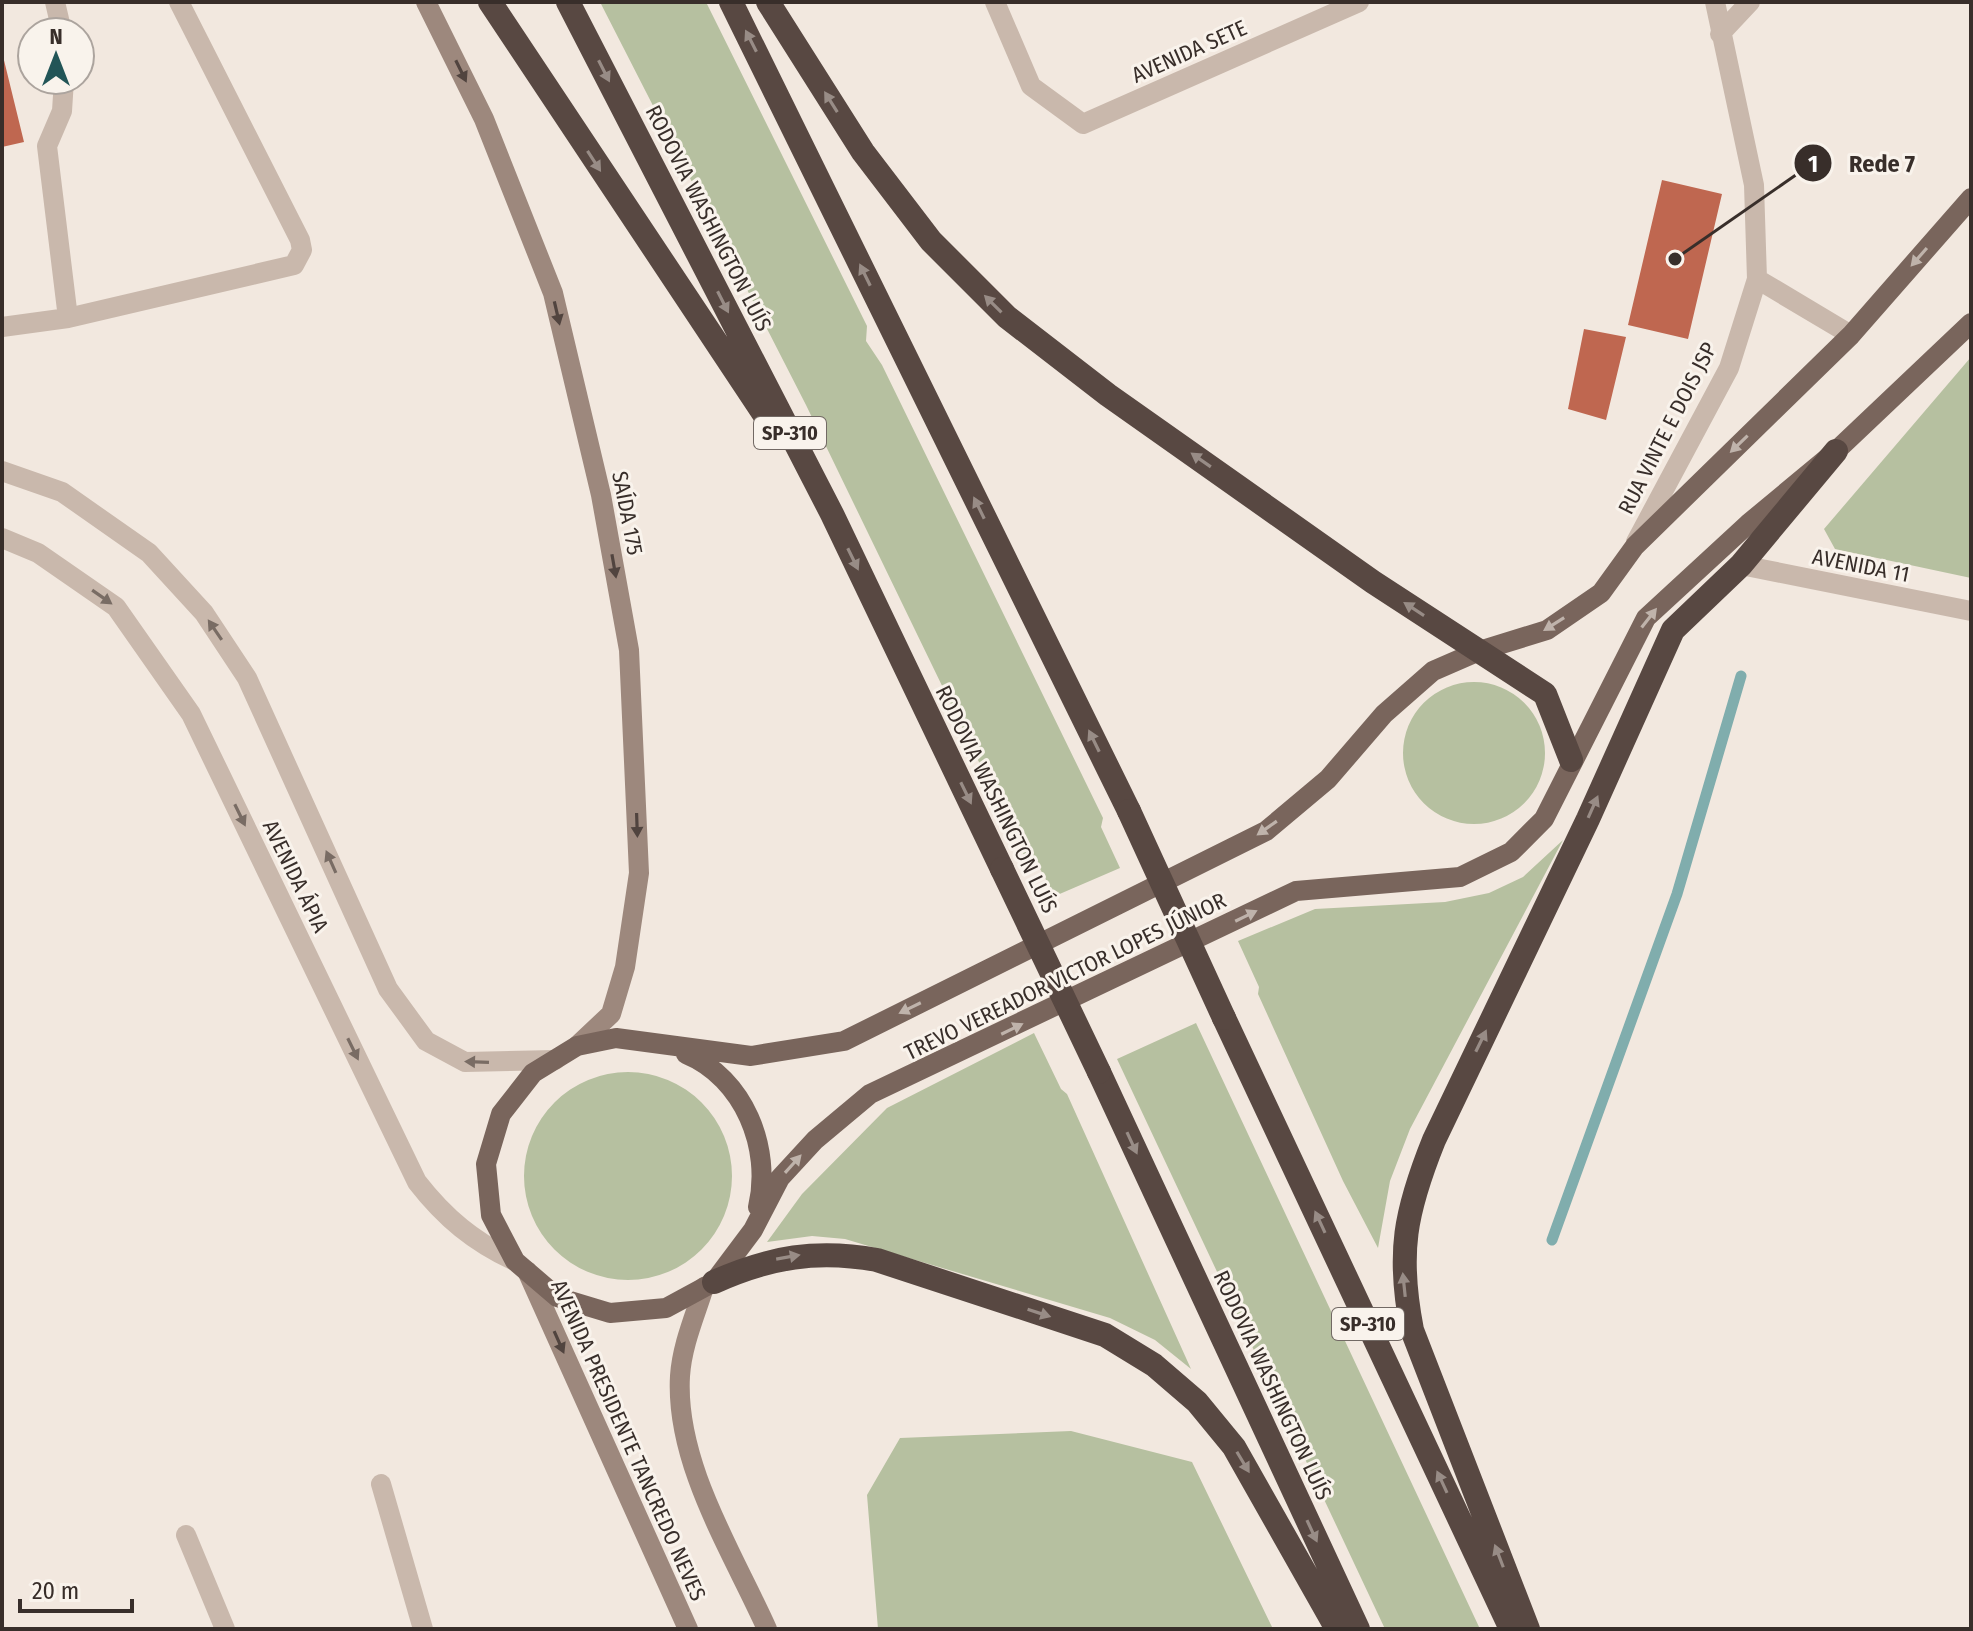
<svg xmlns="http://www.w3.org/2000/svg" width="1973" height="1631" font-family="'Fira Sans Condensed',sans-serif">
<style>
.green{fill:#b6c0a0}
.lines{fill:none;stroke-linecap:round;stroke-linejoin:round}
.stream{stroke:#80adad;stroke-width:11}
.building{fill:#bf6750}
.service{stroke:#c9b8ac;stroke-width:20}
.minor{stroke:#c9b8ac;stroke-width:20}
.tertiary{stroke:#c9b8ac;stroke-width:20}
.secondary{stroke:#9d887d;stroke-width:20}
.primary{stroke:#79655c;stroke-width:20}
.motorway{stroke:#584842;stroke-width:24}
.motorway-bridge{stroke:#584842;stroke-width:24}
.oneway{fill:#988c86}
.oneway2{fill:#51443f}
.oneway3{fill:#bfb3ab}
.oneway4{fill:#796c64}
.labels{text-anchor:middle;stroke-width:6;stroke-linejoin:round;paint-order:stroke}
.shield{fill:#f9f3ec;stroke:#726964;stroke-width:2}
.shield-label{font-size:20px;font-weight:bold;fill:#382e2a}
.street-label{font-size:22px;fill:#382e2a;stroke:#f9f3ec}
.leader{fill:none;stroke:#382e2a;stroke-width:3}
.callout-dot{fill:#382e2a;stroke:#f9f3ec;stroke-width:3}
.mark-label{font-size:24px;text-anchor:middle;font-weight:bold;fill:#fff}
.callout-label{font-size:24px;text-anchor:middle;font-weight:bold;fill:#382e2a;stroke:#f9f3ec;stroke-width:6;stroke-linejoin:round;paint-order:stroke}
</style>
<rect width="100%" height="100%" fill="#f2e8df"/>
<path class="green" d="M 600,2 L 706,2 L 867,326 L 866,341 L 882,365 L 1103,818 L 1101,827 L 1120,868 L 1055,896 L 1033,856 L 1025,857 L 806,405 Z
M 1971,357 L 1971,578 L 1835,549 L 1824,529 Z
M1403 753a71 71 0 1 1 142 0a71 71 0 1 1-142 0Z
M 1563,840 L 1410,1129 L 1390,1181 L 1378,1248 L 1343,1181 L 1258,994 L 1259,987 L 1238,941 L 1315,909 L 1445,902 L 1489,893 L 1523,877 Z
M 1196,1023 L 1480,1629 L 1385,1629 L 1117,1059 Z
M 1034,1033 L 1061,1089 L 1067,1094 L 1191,1369 L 1155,1340 L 1110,1318 L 845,1239 L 812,1236 L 767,1242 L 802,1194 L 887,1108 Z
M524 1176a104 104 0 1 1 208 0a104 104 0 1 1-208 0Z
M 1071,1431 L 1192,1462 L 1273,1629 L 878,1629 L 867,1495 L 900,1438 Z"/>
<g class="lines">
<path class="stream" d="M 1552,1240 L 1677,894 L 1741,676"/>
</g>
<path class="building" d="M 2,52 L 24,142 L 2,147 Z
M 1662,180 L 1722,194 L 1688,339 L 1628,325 Z
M 1584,329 L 1626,337 L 1606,420 L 1568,409 Z"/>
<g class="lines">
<path class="service" d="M 55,2 L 62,32
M 64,80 L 62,111 L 47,146 L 68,318
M 2,327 L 68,318 L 294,265 L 302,250 L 300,240 L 179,2
M 381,1484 L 423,1629
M 186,1535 L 225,1629"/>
<path class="minor" d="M 995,2 L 1031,86 L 1083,124 L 1359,2
M 1720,34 L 1750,2
M 1757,279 L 1851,335
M 1636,542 L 1729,368 L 1757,279 L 1754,185 L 1715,2
M 1741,565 L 1971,611"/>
<path class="tertiary" d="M 2,471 L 62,492 L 149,553 L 204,613 L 247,678 L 388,989 L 426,1041 L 465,1062 L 555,1060
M 2,538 L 38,553 L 116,607 L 191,714 L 417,1182 C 445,1218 474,1242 515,1261"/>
<path class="secondary" d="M 426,2 L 484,119 L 553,293 L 601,495 L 629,650 L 639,873 L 625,967 L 611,1014 L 577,1046
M 527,1271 L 688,1629
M 704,1287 C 695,1316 682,1345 680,1376 C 675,1463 732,1551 767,1629"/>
<path class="primary" d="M 1971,198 L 1851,335 L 1635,546 L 1601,593 L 1547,630 L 1479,651 L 1433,671 L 1384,714 L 1328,779 L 1266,831 L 844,1041 L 751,1056 L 616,1038 L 577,1046 L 533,1073 L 501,1114 L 486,1164 L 491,1215 L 515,1261 L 557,1297 L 610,1313 L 666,1308 L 714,1282 L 753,1230 L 780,1178 L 815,1140 L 870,1094 L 1296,891 L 1460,877 L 1511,852 L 1544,819 L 1646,618 L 1748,524 L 1836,451 L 1971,323
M 686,1054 C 744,1078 772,1148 758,1207"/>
<path class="motorway" d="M 490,2 L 770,423
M 568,2 L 832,514 L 1002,869
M 731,2 L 1129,811
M 768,2 L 863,152 L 931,241 L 1007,317 L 1108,395 L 1373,582 L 1545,694 L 1571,760
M 1224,1018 L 1511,1629
M 1099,1072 L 1358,1629
M 714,1282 C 770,1257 817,1249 877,1260 L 1105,1335 L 1154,1365 L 1197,1402 L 1234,1447 L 1337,1629
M 1528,1629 L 1412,1330 C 1397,1253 1405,1212 1434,1140 L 1588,819 L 1673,630 L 1741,565 L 1836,451"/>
<path class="motorway-bridge" d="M 1129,811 L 1224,1018
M 1002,869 L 1099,1072"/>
</g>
<defs><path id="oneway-solid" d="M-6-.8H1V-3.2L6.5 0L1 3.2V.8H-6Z" transform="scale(2)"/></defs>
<g class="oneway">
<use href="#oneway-solid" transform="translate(751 41) rotate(-117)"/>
<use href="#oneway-solid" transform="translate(604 71) rotate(63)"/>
<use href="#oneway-solid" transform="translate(831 102) rotate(-122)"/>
<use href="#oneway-solid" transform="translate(594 161) rotate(57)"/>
<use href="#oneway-solid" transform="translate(865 275) rotate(-116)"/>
<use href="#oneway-solid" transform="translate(723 302) rotate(63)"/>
<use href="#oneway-solid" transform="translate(993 304) rotate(-135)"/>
<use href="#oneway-solid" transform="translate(1201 460) rotate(-145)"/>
<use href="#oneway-solid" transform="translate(979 508) rotate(-116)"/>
<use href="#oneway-solid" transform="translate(853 559) rotate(64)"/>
<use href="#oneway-solid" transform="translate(1414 609) rotate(-147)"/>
<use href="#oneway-solid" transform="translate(1094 741) rotate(-116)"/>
<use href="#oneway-solid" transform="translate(966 793) rotate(64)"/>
<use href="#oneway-solid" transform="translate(1593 807) rotate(-66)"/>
<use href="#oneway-solid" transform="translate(1481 1041) rotate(-64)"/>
<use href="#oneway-solid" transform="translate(1132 1143) rotate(65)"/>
<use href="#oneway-solid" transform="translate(1320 1222) rotate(-115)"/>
<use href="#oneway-solid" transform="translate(788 1257) rotate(-10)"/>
<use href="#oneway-solid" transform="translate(1404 1285) rotate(-96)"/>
<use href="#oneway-solid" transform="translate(1039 1313) rotate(18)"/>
<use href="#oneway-solid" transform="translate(1243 1462) rotate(59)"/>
<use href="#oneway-solid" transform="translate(1442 1482) rotate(-115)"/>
<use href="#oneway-solid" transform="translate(1312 1531) rotate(65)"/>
<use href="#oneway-solid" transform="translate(1499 1556) rotate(-111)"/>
</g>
<g class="oneway2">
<use href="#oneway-solid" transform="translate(461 71) rotate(64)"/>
<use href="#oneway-solid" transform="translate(557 313) rotate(77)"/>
<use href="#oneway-solid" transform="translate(614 566) rotate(80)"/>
<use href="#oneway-solid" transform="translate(637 825) rotate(88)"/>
<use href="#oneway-solid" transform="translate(559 1342) rotate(66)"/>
</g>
<g class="oneway3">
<use href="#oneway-solid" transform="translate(1919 257) rotate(131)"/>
<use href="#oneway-solid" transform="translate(1739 444) rotate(136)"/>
<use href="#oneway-solid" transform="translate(1649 618) rotate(-52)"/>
<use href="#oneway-solid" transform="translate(1554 624) rotate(148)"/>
<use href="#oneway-solid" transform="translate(1267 828) rotate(145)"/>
<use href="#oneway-solid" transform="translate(1246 916) rotate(-26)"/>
<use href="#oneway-solid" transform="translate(910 1008) rotate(154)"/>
<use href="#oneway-solid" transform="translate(1012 1029) rotate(-26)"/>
<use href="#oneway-solid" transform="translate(793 1164) rotate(-48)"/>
</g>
<g class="oneway4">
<use href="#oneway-solid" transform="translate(102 597) rotate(35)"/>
<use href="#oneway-solid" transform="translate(215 630) rotate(-124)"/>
<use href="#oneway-solid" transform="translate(240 815) rotate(64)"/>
<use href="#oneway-solid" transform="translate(331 862) rotate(-114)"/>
<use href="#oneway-solid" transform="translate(353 1049) rotate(64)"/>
<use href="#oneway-solid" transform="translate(477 1062) rotate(-178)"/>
</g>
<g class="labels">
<g class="shield">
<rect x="754" y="417" width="72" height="32" rx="6"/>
<rect x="1332" y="1308" width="72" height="32" rx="6"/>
</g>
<g class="shield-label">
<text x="790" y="440">SP-310</text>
<text x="1368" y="1331">SP-310</text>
</g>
<g class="street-label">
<text transform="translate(1189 51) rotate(-24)" y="8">AVENIDA SETE</text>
<text transform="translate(709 218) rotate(63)" y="8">RODOVIA WASHINGTON LUÍS</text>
<text transform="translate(1667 428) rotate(-63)" y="8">RUA VINTE E DOIS JSP</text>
<text transform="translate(628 513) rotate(79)" y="8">SAÍDA 175</text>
<text transform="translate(1861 565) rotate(11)" y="8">AVENIDA 11</text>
<text transform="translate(997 799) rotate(64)" y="8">RODOVIA WASHINGTON LUÍS</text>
<text transform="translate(296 876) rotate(64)" y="8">AVENIDA ÁPIA</text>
<text transform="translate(1065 976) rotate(-26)" y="8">TREVO VEREADOR VICTOR LOPES JÚNIOR</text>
<text transform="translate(1273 1385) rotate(65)" y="8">RODOVIA WASHINGTON LUÍS</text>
<text transform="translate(629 1440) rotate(66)" y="8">AVENIDA PRESIDENTE TANCREDO NEVES</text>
</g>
</g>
<path class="leader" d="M1675 259L1813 163"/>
<g class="callout-dot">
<circle cx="1675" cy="259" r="8"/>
<circle cx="1813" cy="163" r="20"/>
</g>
<g class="mark-label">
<text x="1813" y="172">1</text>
</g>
<g class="callout-label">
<text x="1882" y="172">Rede 7</text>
</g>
<rect width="1973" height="1631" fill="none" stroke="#382e2a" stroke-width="8"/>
<g transform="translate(56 56)"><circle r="38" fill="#f9f3ec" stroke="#aca49e" stroke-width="2"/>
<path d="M0-6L14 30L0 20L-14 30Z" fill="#225557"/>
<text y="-12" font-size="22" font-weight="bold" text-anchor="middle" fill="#382e2a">N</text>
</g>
<path d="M20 1599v12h112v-12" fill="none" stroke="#382e2a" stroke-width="4"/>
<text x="32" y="1599" font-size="24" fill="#382e2a" stroke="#f9f3ec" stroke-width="6" paint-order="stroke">20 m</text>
</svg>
